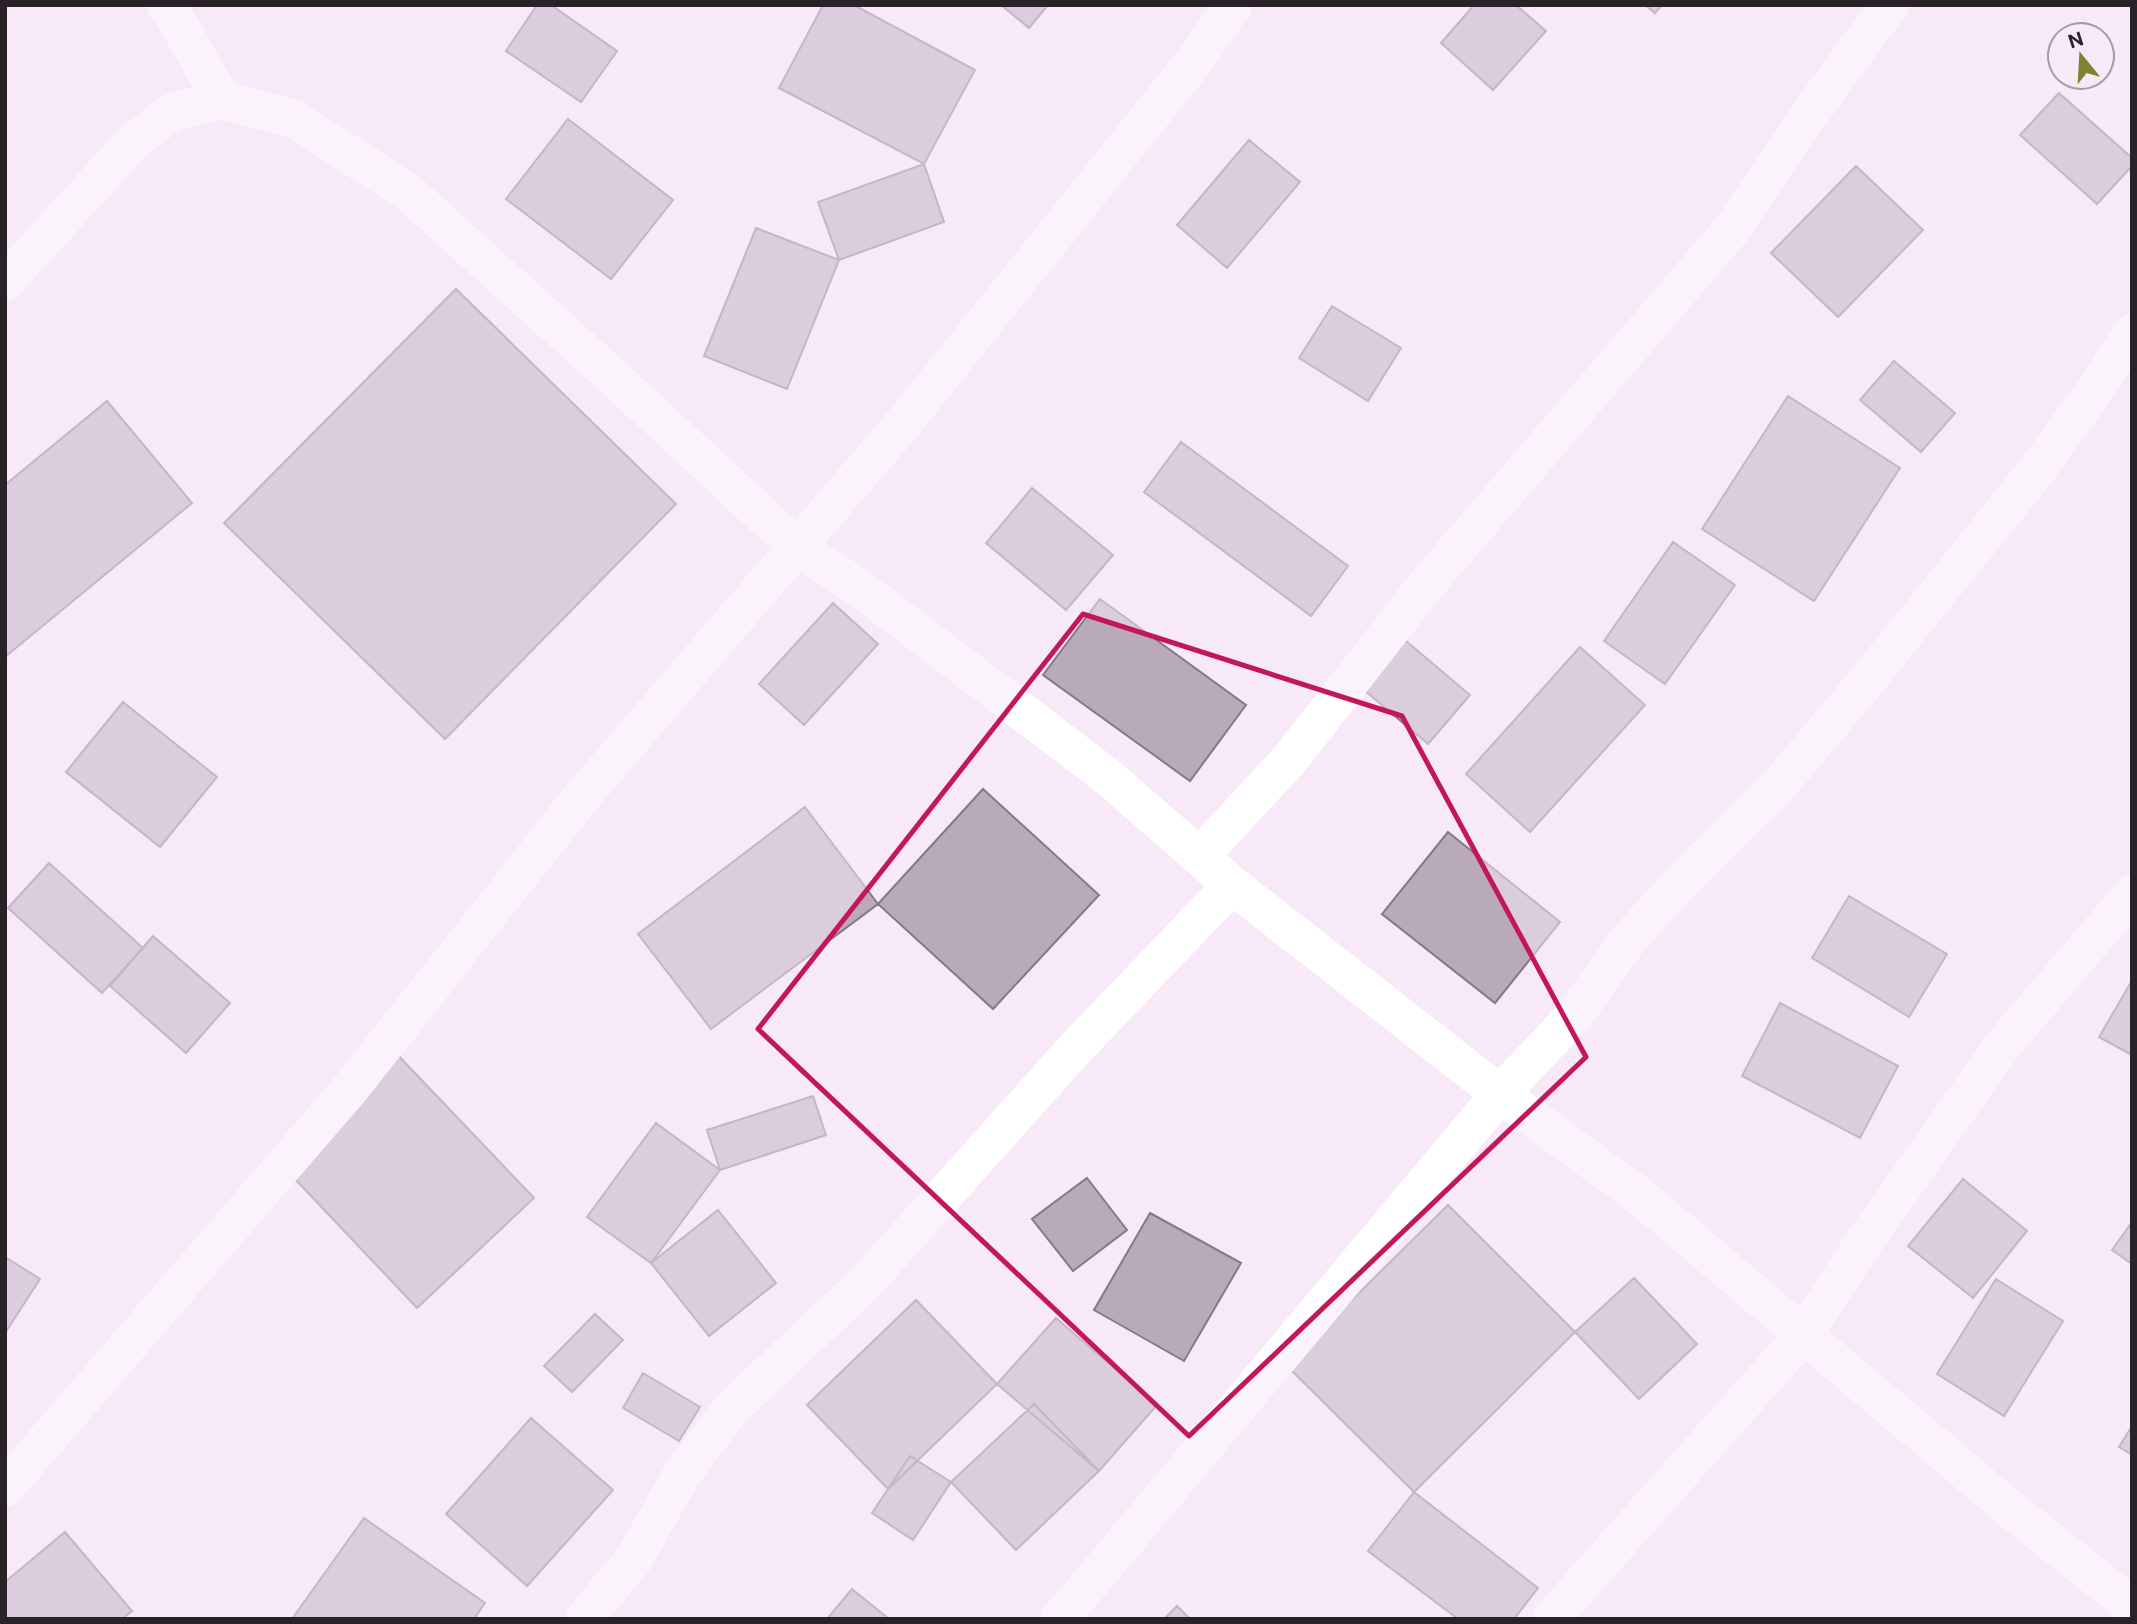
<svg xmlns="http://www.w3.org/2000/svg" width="2137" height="1624" font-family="'Public Sans',sans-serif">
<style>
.building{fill:#b8aaba;stroke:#857887;stroke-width:2}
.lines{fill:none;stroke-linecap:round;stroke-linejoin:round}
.street{stroke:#fff;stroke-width:38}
.marked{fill:none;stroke:#c2185b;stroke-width:5;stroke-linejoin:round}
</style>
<rect width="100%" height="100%" fill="#f8e9f9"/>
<path class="building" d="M 537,5 L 551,5 L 617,51 L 581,102 L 506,51 Z
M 823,5 L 854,5 L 975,70 L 924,164 L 779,88 Z
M 1001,5 L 1048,5 L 1029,28 Z
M 1474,5 L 1516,5 L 1546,31 L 1493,90 L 1441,43 Z
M 1645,5 L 1662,5 L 1655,13 Z
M 2059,93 L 2132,158 L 2132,166 L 2097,204 L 2020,135 Z
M 568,119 L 673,200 L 611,279 L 506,199 Z
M 1249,140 L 1300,182 L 1227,268 L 1177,225 Z
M 924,164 L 944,222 L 839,260 L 818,202 Z
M 1856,166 L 1923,230 L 1838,317 L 1771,253 Z
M 756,228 L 839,260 L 787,389 L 704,356 Z
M 456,289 L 676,504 L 445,739 L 224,523 Z
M 1332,306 L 1401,348 L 1368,401 L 1299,358 Z
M 1894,361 L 1955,413 L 1921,452 L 1860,400 Z
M 1788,396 L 1900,468 L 1814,601 L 1702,529 Z
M 107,401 L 192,503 L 5,657 L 5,485 Z
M 1181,442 L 1348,566 L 1311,616 L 1144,492 Z
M 1032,488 L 1113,555 L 1066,610 L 986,543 Z
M 1673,542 L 1735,585 L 1665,684 L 1604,641 Z
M 1100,599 L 1246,705 L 1190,781 L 1043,675 Z
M 833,603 L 878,644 L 804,725 L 759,684 Z
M 1393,630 L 1470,695 L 1428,744 L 1351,679 Z
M 1580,647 L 1645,705 L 1530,832 L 1466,774 Z
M 123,702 L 217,777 L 160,847 L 66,772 Z
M 983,789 L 1099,895 L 993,1009 L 878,904 Z
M 805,807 L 878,904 L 711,1029 L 638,934 Z
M 1448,832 L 1560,922 L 1495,1003 L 1382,914 Z
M 49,863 L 143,948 L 102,993 L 8,908 Z
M 1849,896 L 1947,954 L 1909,1017 L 1812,958 Z
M 153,936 L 230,1003 L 186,1053 L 110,986 Z
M 2130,984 L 2132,985 L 2132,1055 L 2099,1037 Z
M 1780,1003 L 1898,1066 L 1860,1138 L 1742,1076 Z
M 393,1050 L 534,1198 L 417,1308 L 276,1159 Z
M 813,1096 L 826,1135 L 720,1170 L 707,1130 Z
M 656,1123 L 720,1170 L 651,1263 L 587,1217 Z
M 1087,1178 L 1127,1230 L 1073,1271 L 1032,1219 Z
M 1963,1179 L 2027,1231 L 1973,1298 L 1908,1246 Z
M 1448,1205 L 1575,1332 L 1414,1492 L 1286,1365 Z
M 718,1210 L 776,1283 L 709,1336 L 651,1263 Z
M 1150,1213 L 1241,1263 L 1184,1361 L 1094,1310 Z
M 2132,1222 L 2132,1264 L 2112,1250 Z
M 5,1257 L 40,1279 L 5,1333 Z
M 1634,1278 L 1697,1344 L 1639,1399 L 1575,1332 Z
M 1996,1279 L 2063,1321 L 2004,1416 L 1937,1374 Z
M 916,1300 L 997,1384 L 888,1489 L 807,1405 Z
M 595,1314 L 623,1340 L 572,1392 L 544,1366 Z
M 1056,1318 L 1157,1405 L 1099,1471 L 997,1384 Z
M 643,1373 L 700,1407 L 679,1441 L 623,1408 Z
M 1034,1404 L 1099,1471 L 1016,1550 L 951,1482 Z
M 531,1418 L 613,1490 L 527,1586 L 446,1514 Z
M 2132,1426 L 2132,1455 L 2119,1447 Z
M 910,1456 L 951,1482 L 913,1540 L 872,1513 Z
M 1414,1492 L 1538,1588 L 1514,1619 L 1458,1619 L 1368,1551 Z
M 364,1518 L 485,1603 L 474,1619 L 292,1619 Z
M 65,1532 L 132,1611 L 122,1619 L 5,1619 L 5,1582 Z
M 852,1589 L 889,1619 L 827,1619 Z
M 1177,1606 L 1190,1619 L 1164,1619 Z"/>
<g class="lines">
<path class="street" d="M 165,5 L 170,9 L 222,100
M 5,282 L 134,141 L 172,112 L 222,100 L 294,119 L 408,192 L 614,378 L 797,547 L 861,589 L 1108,777 L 1232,885 L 1500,1094 L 1637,1194 L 2015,1513 L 2132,1606
M 1200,856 L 1290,759 L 1426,585 L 1732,229 L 1804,122 L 1867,35 L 1891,5
M 5,1488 L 350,1089 L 580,799 L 907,419 L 1195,60 L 1233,5
M 584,1619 L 634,1559 L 682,1474 L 731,1409 L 865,1283 L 1074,1050 L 1232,885
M 1060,1619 L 1500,1094 L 1574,1016 L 1628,940 L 1682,881 L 1779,785 L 1861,688 L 2037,470 L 2094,391 L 2132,333
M 1551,1619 L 1804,1334 L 1862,1245 L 2003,1045 L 2132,894"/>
</g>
<path d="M0 0H2137V1624H0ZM 1083,614 L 1402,716 L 1586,1057 L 1189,1436 L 758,1029 Z" fill="#f8e9f9" fill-opacity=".55" fill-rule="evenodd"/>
<path class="marked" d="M 1083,614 L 1402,716 L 1586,1057 L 1189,1436 L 758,1029 Z"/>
<rect width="2137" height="1624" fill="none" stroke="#292329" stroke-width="14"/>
<g transform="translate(2081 56) rotate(342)"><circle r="33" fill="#f8e9f9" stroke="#a59aa6" stroke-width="2"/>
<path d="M0-5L12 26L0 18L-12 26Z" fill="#7e832e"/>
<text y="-10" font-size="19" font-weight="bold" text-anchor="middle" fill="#292329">N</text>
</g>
</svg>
